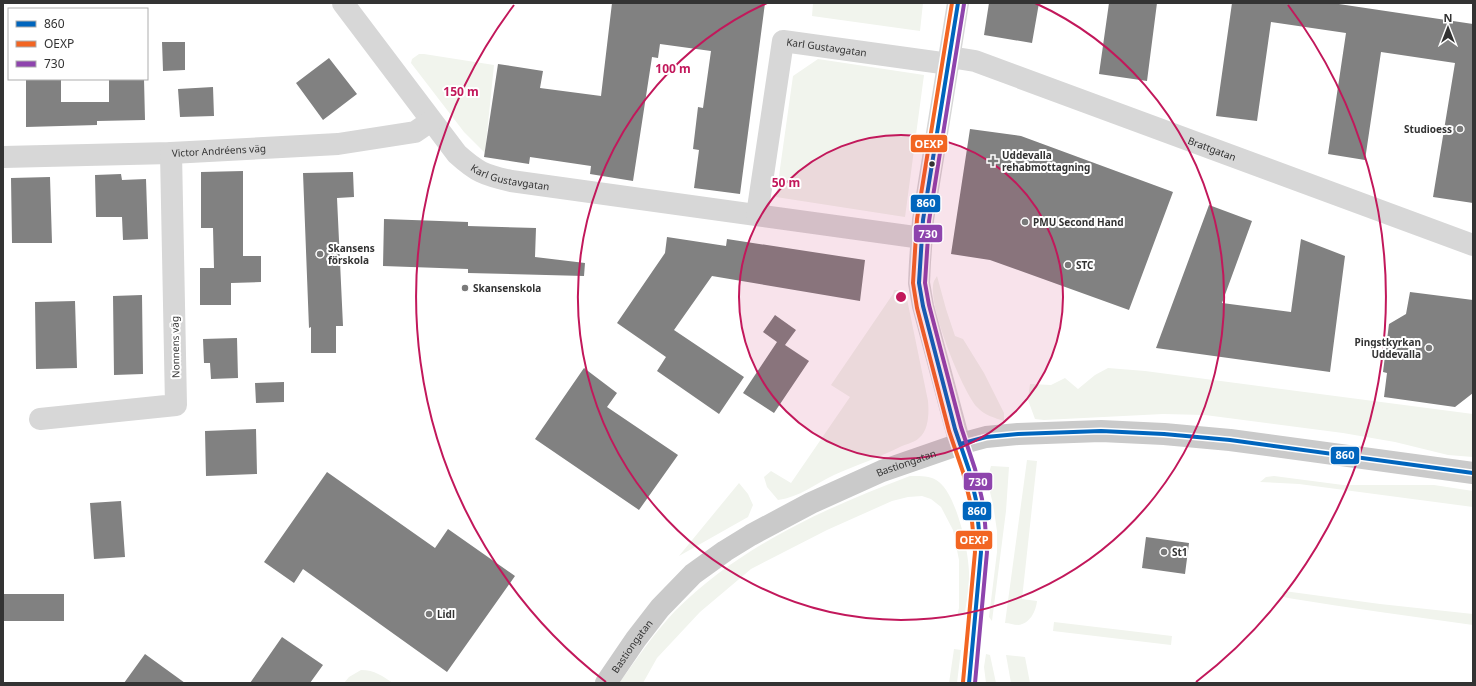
<svg xmlns="http://www.w3.org/2000/svg" width="1476" height="686" font-family="'Noto Sans',sans-serif">
<style>
.green{fill:#f1f4ed}
.building{fill:#818181}
.lines{fill:none;stroke-linecap:round;stroke-linejoin:round}
.minor{stroke:#d7d7d7;stroke-width:22}
.major{stroke:#cacaca;stroke-width:22}
.bus-1-casing{stroke:#fff;stroke-width:7}
.bus-2-casing{stroke:#fff;stroke-width:7}
.bus-3-casing{stroke:#fff;stroke-width:7}
.bus-1{stroke:#0065bd;stroke-width:4}
.bus-2{stroke:#f26522;stroke-width:4}
.bus-3{stroke:#8e44ad;stroke-width:4}
.ring{fill:none;stroke:#c2185b;stroke-width:2}
.poi-dot{fill:#7a7a7a;stroke:#fff;stroke-width:1.5}
.bus-dot{fill:#333;stroke:#fff;stroke-width:1.5}
.labels{text-anchor:middle;stroke-width:4;stroke-linejoin:round;paint-order:stroke}
.street-label{font-size:10px;fill:#333;stroke:#fff}
.poi-label{font-size:10px;font-weight:bold;fill:#333;stroke:#fff;text-anchor:start}
.centre{fill:#c2185b;stroke:#fff;stroke-width:2}
.ring-label{font-size:12px;text-anchor:middle;font-weight:bold;fill:#c2185b;stroke:#fff;stroke-width:4;stroke-linejoin:round;paint-order:stroke}
.line-badge{stroke:#fff;stroke-width:1.5}
.badge-label{font-size:11px;text-anchor:middle;font-weight:bold;fill:#fff}
</style>
<rect width="100%" height="100%" fill="#fff"/>
<path class="green" d="M 813,3 L 923,3 L 920,31 L 812,16 Z
M 419,54 L 424,54 L 494,65 L 485,153 L 464,132 L 411,63 L 412,59 Z
M 818,59 L 924,75 L 905,217 L 776,197 L 793,76 Z
M 937,276 L 946,309 L 955,336 L 963,339 L 984,373 L 1004,413 L 1004,421 C 995,418 984,415 977,407 C 962,390 926,302 934,281 C 935,279 936,278 937,276 Z
M 894,290 L 901,290 L 907,299 L 928,401 C 929,412 929,430 919,438 C 915,442 907,444 902,446 C 880,457 857,465 834,475 C 815,484 800,497 778,500 L 767,487 L 764,477 L 771,471 L 791,483 L 850,397 L 831,385 L 893,294 Z
M 1108,368 L 1145,371 L 1473,414 L 1473,457 L 1448,455 L 1395,442 L 1343,433 L 1205,415 L 1163,414 L 1044,420 L 1035,419 L 1028,400 L 1030,384 L 1051,385 L 1065,378 L 1078,389 L 1095,375 Z
M 1027,460 L 1037,461 L 1022,599 L 1037,601 C 1036,611 1030,624 1018,625 C 1014,625 1009,623 1005,623 Z
M 991,466 L 1009,467 L 1006,511 L 992,621 L 989,617 L 997,552 L 997,531 L 993,504 L 987,480 Z
M 910,476 C 919,476 931,475 939,482 C 958,497 971,559 969,582 C 969,592 966,603 965,613 L 957,616 L 959,608 L 959,560 L 953,530 L 941,507 L 931,499 L 922,496 L 908,497 L 892,501 L 827,530 L 751,569 L 700,612 L 657,658 L 643,683 L 619,683 C 637,659 654,633 675,611 C 740,546 825,508 910,476 Z
M 1274,476 L 1343,485 L 1434,485 L 1473,491 L 1473,507 L 1299,484 L 1260,482 L 1266,477 Z
M 739,483 L 748,494 L 753,505 L 748,517 L 679,556 Z
M 1284,591 L 1380,604 L 1473,614 L 1473,625 C 1411,616 1349,608 1288,598 L 1284,597 L 1282,594 Z
M 1054,622 L 1172,636 L 1171,645 L 1053,631 Z
M 954,649 L 961,650 L 957,683 L 949,683 Z
M 986,654 L 990,655 L 996,683 L 986,683 L 984,667 Z
M 1006,655 L 1025,657 L 1030,683 L 1011,683 Z
M 361,670 C 375,670 382,676 393,683 L 369,683 L 366,682 L 365,683 L 344,683 L 349,677 Z"/>
<path class="building" d="M 612,3 L 765,3 L 740,194 L 694,188 L 699,150 L 693,149 L 698,107 L 703,108 L 711,51 L 660,44 L 658,58 L 652,57 L 633,181 L 590,174 L 591,166 L 530,157 L 529,164 L 484,157 L 498,64 L 543,71 L 540,88 L 601,96 Z
M 989,3 L 1039,3 L 1032,43 L 984,35 Z
M 1109,3 L 1157,3 L 1147,81 L 1099,74 Z
M 1232,3 L 1332,3 L 1473,24 L 1473,203 L 1433,197 L 1455,63 L 1381,52 L 1365,160 L 1328,154 L 1346,33 L 1271,22 L 1257,121 L 1216,116 Z
M 162,42 L 185,42 L 185,70 L 163,71 Z
M 329,58 L 357,94 L 323,120 L 296,83 Z
M 26,79 L 61,79 L 61,102 L 109,102 L 109,79 L 144,79 L 145,120 L 97,121 L 97,125 L 26,127 Z
M 213,87 L 214,116 L 180,117 L 178,89 Z
M 970,129 L 1021,136 L 1173,192 L 1129,310 L 990,260 L 951,254 Z
M 243,171 L 243,256 L 261,256 L 261,282 L 231,283 L 231,305 L 200,305 L 200,268 L 214,268 L 213,228 L 201,228 L 201,172 Z
M 353,172 L 354,197 L 337,198 L 343,326 L 336,326 L 336,353 L 311,353 L 311,327 L 309,328 L 303,173 Z
M 121,174 L 122,180 L 146,179 L 148,239 L 123,240 L 122,217 L 96,217 L 95,175 Z
M 50,177 L 52,243 L 12,243 L 11,178 Z
M 1209,205 L 1252,221 L 1222,303 L 1291,312 L 1301,239 L 1345,256 L 1330,372 L 1156,348 Z
M 384,219 L 468,222 L 468,226 L 536,228 L 535,257 L 585,263 L 584,276 L 468,273 L 468,269 L 383,266 Z
M 667,237 L 726,246 L 727,239 L 865,260 L 860,301 L 712,276 L 674,330 L 744,377 L 719,414 L 657,371 L 666,357 L 617,323 L 665,253 Z
M 1410,292 L 1473,300 L 1473,393 L 1455,407 L 1384,397 L 1387,373 L 1383,372 L 1389,324 L 1406,314 Z
M 142,295 L 143,374 L 114,375 L 113,296 Z
M 75,301 L 77,368 L 36,369 L 35,302 Z
M 775,315 L 796,330 L 785,345 L 809,361 L 774,413 L 743,393 L 777,342 L 763,332 Z
M 237,338 L 238,378 L 211,379 L 210,363 L 204,363 L 203,339 Z
M 584,368 L 617,393 L 607,407 L 678,455 L 639,510 L 535,439 Z
M 284,382 L 284,402 L 256,403 L 255,383 Z
M 256,429 L 257,474 L 206,476 L 205,431 Z
M 327,472 L 435,548 L 448,529 L 515,576 L 447,672 L 303,569 L 294,583 L 264,562 Z
M 121,501 L 125,557 L 94,559 L 90,503 Z
M 1146,537 L 1189,543 L 1185,574 L 1142,568 Z
M 3,594 L 64,594 L 64,621 L 3,621 Z
M 282,637 L 323,665 L 310,683 L 250,683 Z
M 145,654 L 185,683 L 124,683 Z"/>
<g class="lines">
<g class="minor">
<path id="s1" d="M 343,3 L 457,154 C 477,172 484,175 511,181 L 922,238"/>
<path d="M 958,3 L 923,220 L 920,262 L 919,283 L 923,306 L 960,444"/>
<path id="s2" d="M 950,57 L 975,61 L 1473,245"/>
<path id="s3" d="M 3,157 L 171,153 L 338,144 L 415,132 L 431,121"/>
<path id="s4" d="M 757,215 L 783,41 L 949,64"/>
<path d="M 40,419 L 176,405 L 171,153"/>
</g>
<path class="major" id="s5" d="M 606,683 L 636,639 L 660,608 L 693,574 L 725,551 L 751,535 L 811,503 L 882,471 L 960,444 L 986,437 L 1018,434 L 1101,431 L 1164,434 L 1230,440 L 1473,473"/>
<g class="bus-1-casing">
<path id="bus-1" d="M 958,3 L 923,220 L 919,283 L 923,306 L 955,429 L 969,470 L 976,500 L 981,552 L 969,683
M 960,444 L 986,437 L 1018,434 L 1101,431 L 1164,434 L 1230,440 L 1473,473"/>
</g>
<g class="bus-2-casing">
<path id="bus-2" d="M 952,3 L 917,219 L 913,283 L 917,308 L 949,431 L 963,472 L 970,501 L 975,552 L 963,682"/>
</g>
<g class="bus-3-casing">
<path id="bus-3" d="M 964,4 L 929,221 L 925,283 L 929,305 L 961,427 L 975,469 L 982,499 L 985,523 L 987,552 L 975,683"/>
</g>
<use href="#bus-1" class="bus-1"/>
<use href="#bus-2" class="bus-2"/>
<use href="#bus-3" class="bus-3"/>
</g>
<circle cx="901" cy="297" r="162" fill="#c2185b" fill-opacity=".12"/>
<g class="ring">
<circle cx="901" cy="297" r="162"/>
<path d="M1035 3A323 323 0 1 1 767 3"/>
<path d="M606 682A485 485 0 0 1 514 5M1288 5A485 485 0 0 1 1196 682"/>
</g>
<g class="poi-dot">
<circle cx="1460" cy="129" r="4"/>
<path d="M991 155h4v4h4v4h-4v4h-4v-4h-4v-4h4z"/>
<circle cx="1025" cy="222" r="4"/>
<circle cx="320" cy="254" r="4"/>
<circle cx="1068" cy="265" r="4"/>
<circle cx="465" cy="288" r="4"/>
<circle cx="1429" cy="348" r="4"/>
<circle cx="1164" cy="552" r="4"/>
<circle cx="429" cy="614" r="4"/>
</g>
<circle class="bus-dot" cx="932" cy="164" r="3.5"/>
<g class="labels">
<g class="street-label">
<text dy="4" stroke="none"><textPath href="#s4" startOffset="220">Karl Gustavgatan</textPath></text>
<text dy="4" stroke="none"><textPath href="#s2" startOffset="278">Brattgatan</textPath></text>
<text dy="4" stroke="none"><textPath href="#s3" startOffset="216">Victor Andréens väg</textPath></text>
<text dy="4" stroke="none"><textPath href="#s1" startOffset="249">Karl Gustavgatan</textPath></text>
<text transform="translate(175 347) rotate(-91)" y="4">Nonnens väg</text>
<text dy="4" stroke="none"><textPath href="#s5" startOffset="381">Bastiongatan</textPath></text>
<text dy="4" stroke="none"><textPath href="#s5" startOffset="45">Bastiongatan</textPath></text>
</g>
<g class="poi-label">
<text x="1452" y="133" text-anchor="end">Studioess</text>
<text x="1002" y="159">Uddevalla<tspan x="1002" dy="12">rehabmottagning</tspan></text>
<text x="1033" y="226">PMU Second Hand</text>
<text x="328" y="252">Skansens<tspan x="328" dy="12">förskola</tspan></text>
<text x="1076" y="269">STC</text>
<text x="473" y="292">Skansenskola</text>
<text x="1421" y="346" text-anchor="end">Pingstkyrkan<tspan x="1421" dy="12">Uddevalla</tspan></text>
<text x="1172" y="556">St1</text>
<text x="437" y="618">Lidl</text>
</g>
</g>
<circle cx="901" cy="297" r="6" class="centre"/>
<g class="ring-label">
<text x="673" y="73">100 m</text>
<text x="461" y="96">150 m</text>
<text x="786" y="187">50 m</text>
</g>
<g class="line-badge">
<rect x="910" y="134" width="38" height="19" rx="4" fill="#f26522"/>
<rect x="910" y="194" width="31" height="19" rx="4" fill="#0065bd"/>
<rect x="913" y="224" width="30" height="19" rx="4" fill="#8e44ad"/>
<rect x="1330" y="446" width="30" height="19" rx="4" fill="#0065bd"/>
<rect x="963" y="472" width="30" height="19" rx="4" fill="#8e44ad"/>
<rect x="962" y="501" width="30" height="20" rx="4" fill="#0065bd"/>
<rect x="955" y="530" width="38" height="20" rx="4" fill="#f26522"/>
</g>
<g class="badge-label">
<text x="929" y="148">OEXP</text>
<text x="926" y="207">860</text>
<text x="928" y="238">730</text>
<text x="1345" y="459">860</text>
<text x="978" y="486">730</text>
<text x="977" y="515">860</text>
<text x="974" y="544">OEXP</text>
</g>
<rect width="1476" height="686" fill="none" stroke="#333333" stroke-width="8"/>
<rect x="8" y="8" width="140" height="72" fill="#ffffff" stroke="#adadad"/>
<rect x="16" y="21" width="20" height="6" fill="#0065bd" stroke="#adadad"/>
<text x="44" y="28" font-size="12" fill="#333333">860</text>
<rect x="16" y="41" width="20" height="6" fill="#f26522" stroke="#adadad"/>
<text x="44" y="48" font-size="12" fill="#333333">OEXP</text>
<rect x="16" y="61" width="20" height="6" fill="#8e44ad" stroke="#adadad"/>
<text x="44" y="68" font-size="12" fill="#333333">730</text>
<g transform="translate(1448 28)" stroke="#ffffff" stroke-width="3" paint-order="stroke">
<path d="M0-3L7 15L0 10L-7 15Z" fill="#333333"/>
<text y="-6" font-size="11" font-weight="bold" text-anchor="middle" fill="#333333">N</text>
</g>
</svg>
